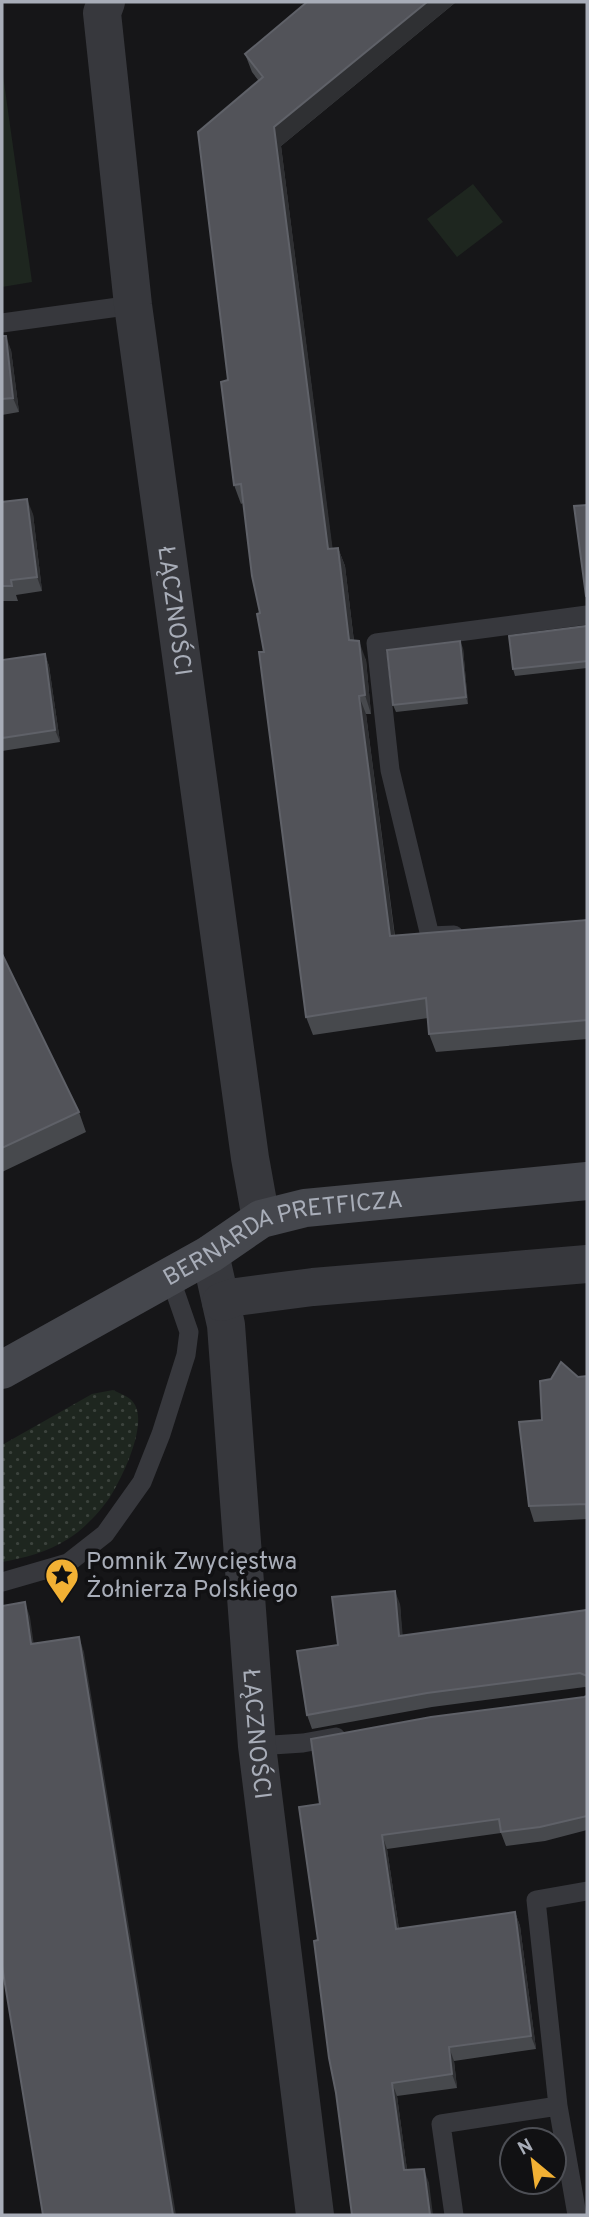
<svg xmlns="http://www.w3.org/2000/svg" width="589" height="2217" font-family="Overpass,sans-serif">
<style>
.grass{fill:url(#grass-dots)}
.park{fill:#1e261f}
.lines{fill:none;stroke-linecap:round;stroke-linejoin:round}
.lane{stroke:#37383d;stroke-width:19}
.street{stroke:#37383d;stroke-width:38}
.secondary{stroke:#45474d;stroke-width:38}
.wall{fill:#47494d}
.shaded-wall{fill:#2f3033}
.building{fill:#525359;stroke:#5f6168;stroke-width:2}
.labels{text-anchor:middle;stroke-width:7;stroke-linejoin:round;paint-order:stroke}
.street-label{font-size:24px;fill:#a8adb8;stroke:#111113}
.poi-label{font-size:24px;fill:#a8adb8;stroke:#111113;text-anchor:start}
</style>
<defs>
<pattern id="grass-dots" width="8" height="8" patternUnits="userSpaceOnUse" patternTransform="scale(1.75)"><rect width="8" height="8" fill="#1e261f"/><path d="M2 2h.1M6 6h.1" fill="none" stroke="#3c433d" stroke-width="1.8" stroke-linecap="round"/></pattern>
</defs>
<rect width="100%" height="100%" fill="#161618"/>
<path class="grass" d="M 113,1390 C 121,1394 131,1397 135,1405 C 147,1427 122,1478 110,1497 C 100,1512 84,1529 68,1539 C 48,1552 24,1558 2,1562 L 2,1445 L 92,1394 Z"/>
<path class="park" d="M 2,68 L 32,282 L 2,287 Z
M 473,184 L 503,222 L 457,257 L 427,219 Z"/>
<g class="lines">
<path class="lane" d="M 2,323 L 133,305
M 454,935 L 430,936 L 390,770 L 376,643 L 587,615
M 2,1582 L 68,1563 L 105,1534 L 142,1482 L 161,1434 L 186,1355 L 189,1332 L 170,1277
M 257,1746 L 303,1743 L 336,1737
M 454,2215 L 441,2124 L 558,2106
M 577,2215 L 558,2106 L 536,1900 L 587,1891"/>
<g class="street">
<path id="s1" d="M 106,2 L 102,13 L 133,305 L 250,1158 L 261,1219"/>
<path id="s2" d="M 210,1254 L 226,1325 L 257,1746 L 315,2215"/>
<path d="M 221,1302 L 236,1297 L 313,1287 L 587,1264"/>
</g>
<path class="secondary" id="s3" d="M 2,1370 L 210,1254 L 261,1219 L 305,1208 L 587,1181"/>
</g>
<path class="wall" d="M 307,2 L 456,2 L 281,146 L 332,548 L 338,548 L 345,566 L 354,641 L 366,660 L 371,714 L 366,714 L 395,936 L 587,920 L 587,1039 L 436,1052 L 429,1034 L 428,1018 L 313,1035 L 306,1017 L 260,613 L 243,503 L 241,504 L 234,485 L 228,380 L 258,80 L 252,72 L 245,54 Z
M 2,336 L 11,350 L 19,412 L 2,415 Z
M 2,502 L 33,514 L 42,591 L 16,595 L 18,601 L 2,601 Z
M 587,626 L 587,668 L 515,676 L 513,669 Z
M 463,648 L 468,704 L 396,712 L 393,705 Z
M 45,654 L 49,666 L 60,742 L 2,751 L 2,660 Z
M 2,954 L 79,1112 L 86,1132 L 2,1172 Z
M 587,1376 L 587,1519 L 534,1522 L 529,1506 L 542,1420 L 578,1377 Z
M 400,1604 L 402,1636 L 587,1610 L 587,1688 L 585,1687 L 432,1707 L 312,1729 L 307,1715 L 338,1645 Z
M 587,1696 L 587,1830 L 545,1841 L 506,1846 L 501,1833 L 387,1849 L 399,1929 L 515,1912 L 520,1926 L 536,2049 L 454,2061 L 457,2088 L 397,2096 L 407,2170 L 429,2183 L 352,2215 L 318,1940 L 320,1804 Z"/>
<path class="shaded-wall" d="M 427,2 L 456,2 L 281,146 L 335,567 L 328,549 L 274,127 Z
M 6,336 L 11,350 L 19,412 L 13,398 Z
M 27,499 L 33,514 L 42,591 L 37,577 Z
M 338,548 L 345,566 L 356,659 L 349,640 Z
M 359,641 L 366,660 L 371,714 L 365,695 Z
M 460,641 L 463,648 L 468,704 L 466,697 Z
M 45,654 L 49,666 L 60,742 L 55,730 Z
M 359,696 L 366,714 L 397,955 L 390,936 Z
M 395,1591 L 400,1604 L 404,1650 L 399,1636 Z
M 25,1602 L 30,1617 L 36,1660 L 31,1644 Z
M 79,1637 L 84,1652 L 176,2215 L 173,2215 Z
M 382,1835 L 387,1849 L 401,1943 L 396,1929 Z
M 515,1912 L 520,1926 L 536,2049 L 531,2036 Z
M 449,2047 L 454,2061 L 457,2088 L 452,2074 Z
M 392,2083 L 397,2096 L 409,2184 L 404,2170 Z
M 424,2169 L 429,2183 L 433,2215 L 430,2215 Z"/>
<path class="building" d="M 307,2 L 427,2 L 274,127 L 328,549 L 338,548 L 349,640 L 359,641 L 365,695 L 359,696 L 390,936 L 587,920 L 587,1020 L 429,1034 L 426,998 L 306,1017 L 259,652 L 264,652 L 257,614 L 260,613 L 252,576 L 241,484 L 234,485 L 221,382 L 228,380 L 198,132 L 263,77 L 245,54 Z
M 2,336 L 6,336 L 13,398 L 2,399 Z
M 27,499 L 37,577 L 11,580 L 12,586 L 2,586 L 2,502 Z
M 587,505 L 587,597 L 586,596 L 574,506 Z
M 587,626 L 587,661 L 513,669 L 509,636 Z
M 460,641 L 466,697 L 393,705 L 387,650 Z
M 45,654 L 55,730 L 2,738 L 2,660 Z
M 2,954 L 79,1112 L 2,1148 Z
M 561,1362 L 578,1377 L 587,1376 L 587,1514 L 586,1504 L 529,1506 L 519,1422 L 542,1420 L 540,1381 L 551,1379 Z
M 395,1591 L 399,1636 L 587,1610 L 587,1676 L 580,1673 L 427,1693 L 307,1715 L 297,1651 L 338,1645 L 332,1597 Z
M 25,1602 L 31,1644 L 79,1637 L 173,2215 L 43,2215 L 2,1966 L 2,1606 Z
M 587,1696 L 587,1816 L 540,1827 L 501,1832 L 499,1819 L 382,1835 L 396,1929 L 515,1912 L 531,2036 L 449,2047 L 452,2074 L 392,2083 L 404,2170 L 424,2169 L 430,2215 L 352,2215 L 336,2093 L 329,2058 L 314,1941 L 318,1940 L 299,1807 L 320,1804 L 311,1739 L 431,1717 L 584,1697 Z"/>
<defs>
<g id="sight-pin" transform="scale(1.75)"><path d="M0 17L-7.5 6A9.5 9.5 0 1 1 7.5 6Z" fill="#f2b134" stroke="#111113"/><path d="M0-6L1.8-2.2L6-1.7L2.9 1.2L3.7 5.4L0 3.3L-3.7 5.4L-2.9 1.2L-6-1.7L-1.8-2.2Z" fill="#111"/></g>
</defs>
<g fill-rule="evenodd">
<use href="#sight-pin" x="62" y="1575"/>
</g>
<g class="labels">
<g class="street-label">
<text dy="8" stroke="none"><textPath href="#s1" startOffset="614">ŁĄCZNOŚCI</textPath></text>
<text dy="8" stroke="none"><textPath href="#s3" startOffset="315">BERNARDA PRETFICZA</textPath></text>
<text dy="8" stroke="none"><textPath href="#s2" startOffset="483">ŁĄCZNOŚCI</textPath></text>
</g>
<g class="poi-label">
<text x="86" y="1569">Pomnik Zwycięstwa<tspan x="86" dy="28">Żołnierza Polskiego</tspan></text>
</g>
</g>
<rect width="589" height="2217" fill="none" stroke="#a8adb8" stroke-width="7"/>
<g transform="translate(533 2161) rotate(331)"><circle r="33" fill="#111113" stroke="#4d4f55" stroke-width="2"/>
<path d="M0-5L12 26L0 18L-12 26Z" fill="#f2b134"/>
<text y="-10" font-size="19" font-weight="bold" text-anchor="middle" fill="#a8adb8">N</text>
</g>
</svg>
